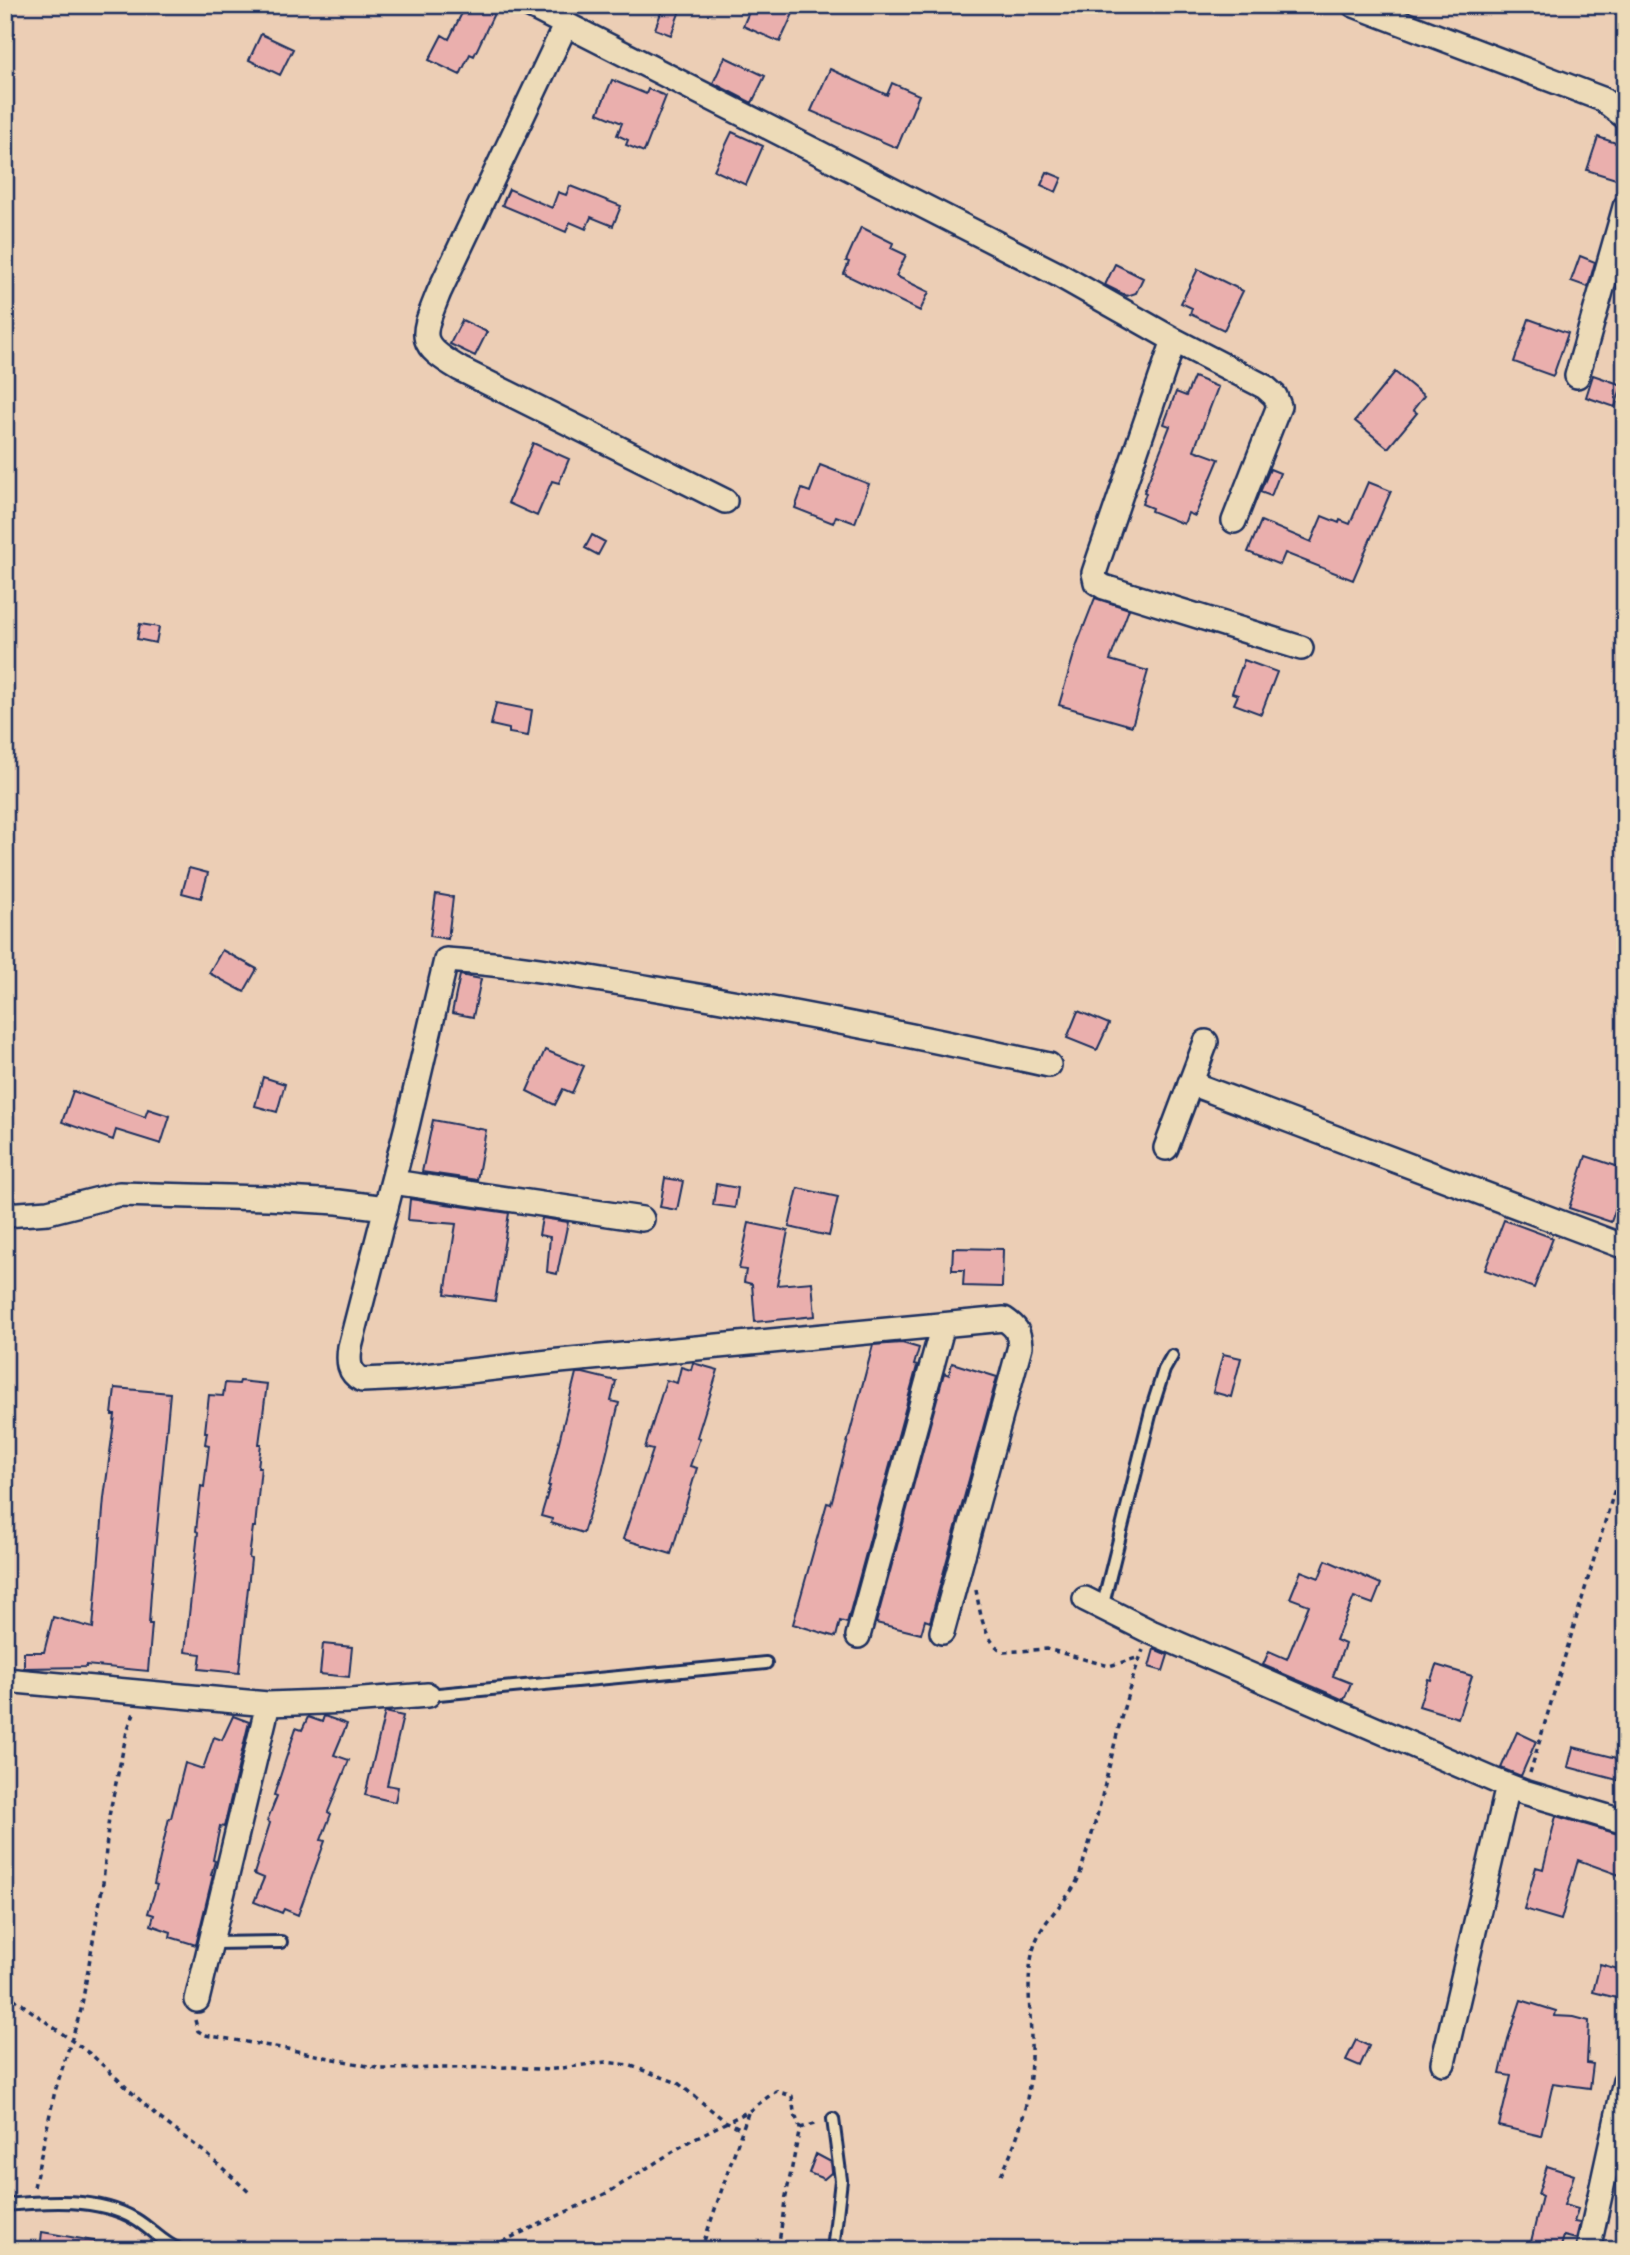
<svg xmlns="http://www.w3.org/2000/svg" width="1630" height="2255" font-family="Delius,sans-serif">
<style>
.building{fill:#eaafad;stroke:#1b2f5e;stroke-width:2}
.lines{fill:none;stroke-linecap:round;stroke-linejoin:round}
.lane-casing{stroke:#1b2f5e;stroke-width:16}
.street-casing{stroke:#1b2f5e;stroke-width:28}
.path{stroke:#1b2f5e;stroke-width:3.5;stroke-dasharray:5 5;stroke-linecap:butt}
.lane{stroke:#eddbb8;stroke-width:10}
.street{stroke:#eddbb8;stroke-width:23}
</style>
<rect width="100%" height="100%" fill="#ecceb5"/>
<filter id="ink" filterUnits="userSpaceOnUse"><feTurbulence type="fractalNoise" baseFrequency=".0143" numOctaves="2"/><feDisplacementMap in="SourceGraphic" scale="14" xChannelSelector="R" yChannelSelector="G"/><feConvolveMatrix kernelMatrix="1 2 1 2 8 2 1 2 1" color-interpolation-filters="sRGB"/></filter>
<g filter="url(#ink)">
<path class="building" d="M 466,5 L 498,5 L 474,56 L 470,54 L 460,75 L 429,60 L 442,35 L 449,39 Z
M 664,5 L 682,5 L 671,35 L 655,29 Z
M 752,5 L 797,5 L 780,42 L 743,26 Z
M 261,34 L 293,49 L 280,75 L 249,60 Z
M 725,57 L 765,76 L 752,103 L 713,83 Z
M 830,69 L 887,95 L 892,83 L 919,95 L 897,148 L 811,111 Z
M 612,80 L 646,94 L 648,89 L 666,96 L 644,152 L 626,145 L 628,140 L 617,135 L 622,123 L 598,113 Z
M 732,132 L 763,146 L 746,185 L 714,170 Z
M 1598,137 L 1625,146 L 1625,162 L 1619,180 L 1587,170 Z
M 1047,172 L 1062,178 L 1056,192 L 1041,185 Z
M 570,186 L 621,206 L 613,226 L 591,217 L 586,229 L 570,222 L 566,232 L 502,205 L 509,189 L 552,208 L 558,192 L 566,195 Z
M 861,227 L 893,243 L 891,248 L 906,255 L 896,276 L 929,292 L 920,311 L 844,274 L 849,262 L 846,261 Z
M 1580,256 L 1595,262 L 1588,287 L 1571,281 Z
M 1115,264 L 1143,278 L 1136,293 L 1127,296 L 1105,285 Z
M 1198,269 L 1243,291 L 1224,330 L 1190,314 L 1192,308 L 1181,303 Z
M 1529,319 L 1568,333 L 1553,376 L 1514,362 Z
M 462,320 L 487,332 L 475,356 L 450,344 Z
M 1395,372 L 1424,396 L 1413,410 L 1417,413 L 1388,448 L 1355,421 Z
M 1593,375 L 1622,385 L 1615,407 L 1586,397 Z
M 1194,377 L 1218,387 L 1194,450 L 1219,459 L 1195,516 L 1188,513 L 1184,524 L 1151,511 L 1152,508 L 1142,504 L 1146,493 L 1144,492 L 1170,426 L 1164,424 L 1176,392 L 1186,396 Z
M 533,443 L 569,459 L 559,483 L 552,481 L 537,516 L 508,503 Z
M 820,465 L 869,484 L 855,523 L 836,516 L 833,523 L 795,508 L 802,489 L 810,492 Z
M 1270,469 L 1280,473 L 1271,496 L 1260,492 Z
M 1368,482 L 1391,491 L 1353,580 L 1285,553 L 1280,565 L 1248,552 L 1261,521 L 1311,542 L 1322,516 L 1339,523 L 1340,520 L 1350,524 Z
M 592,535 L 605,542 L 598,555 L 585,548 Z
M 1095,598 L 1129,609 L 1110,660 L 1148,671 L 1132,726 L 1059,705 L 1077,644 Z
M 140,624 L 159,627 L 156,643 L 137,639 Z
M 1244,660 L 1277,672 L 1261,714 L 1234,704 L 1238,695 L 1232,693 Z
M 496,703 L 532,710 L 528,736 L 509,733 L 509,729 L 491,725 Z
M 189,868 L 208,873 L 201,898 L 182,893 Z
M 436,894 L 453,897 L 448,939 L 430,936 Z
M 222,950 L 257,969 L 244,992 L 209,973 Z
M 460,975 L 481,979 L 473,1017 L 452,1013 Z
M 1078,1011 L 1109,1024 L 1097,1050 L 1067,1038 Z
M 545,1050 L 584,1066 L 572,1093 L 563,1089 L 555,1105 L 527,1091 Z
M 263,1077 L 285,1084 L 277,1112 L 255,1106 Z
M 73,1091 L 145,1117 L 148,1109 L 170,1116 L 161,1144 L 116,1130 L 113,1140 L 62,1122 Z
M 433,1120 L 486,1130 L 477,1180 L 422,1172 Z
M 1586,1156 L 1625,1169 L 1625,1181 L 1611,1222 L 1569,1208 Z
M 665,1178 L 683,1181 L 677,1210 L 660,1207 Z
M 716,1184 L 738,1188 L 735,1208 L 713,1205 Z
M 798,1188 L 838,1197 L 829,1236 L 789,1227 Z
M 410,1199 L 509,1213 L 495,1301 L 445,1294 L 456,1224 L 408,1220 Z
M 542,1218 L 568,1222 L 557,1274 L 547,1272 L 550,1237 L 539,1235 Z
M 1504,1220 L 1553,1238 L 1534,1288 L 1485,1270 Z
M 749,1223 L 788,1231 L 777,1285 L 812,1282 L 815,1316 L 755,1322 L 752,1284 L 744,1282 L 746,1270 L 739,1269 Z
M 953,1248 L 1003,1249 L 1002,1287 L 963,1286 L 964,1270 L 952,1270 Z
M 902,1343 L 919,1348 L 914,1365 L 917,1366 L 847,1623 L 840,1621 L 836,1637 L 793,1624 L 827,1503 L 831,1504 L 873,1345 Z
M 1223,1354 L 1241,1358 L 1231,1397 L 1213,1392 Z
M 693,1363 L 718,1370 L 697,1437 L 700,1438 L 690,1466 L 697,1468 L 671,1554 L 623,1539 L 653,1450 L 645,1448 L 666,1380 L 677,1383 L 681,1367 L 691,1370 Z
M 952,1363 L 997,1377 L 930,1622 L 925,1620 L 921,1634 L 876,1623 L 944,1373 L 949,1375 Z
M 576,1373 L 583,1373 L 616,1381 L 611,1401 L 619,1403 L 602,1472 L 583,1533 L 551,1523 L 552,1519 L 541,1516 L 550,1486 L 548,1486 Z
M 240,1381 L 267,1384 L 259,1444 L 261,1444 L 258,1467 L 261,1467 L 255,1527 L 253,1527 L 249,1558 L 251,1559 L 239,1673 L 199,1669 L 201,1654 L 185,1652 L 198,1532 L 196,1531 L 201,1486 L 204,1487 L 209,1445 L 205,1444 L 207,1432 L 205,1432 L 209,1395 L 223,1396 L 225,1383 L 239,1384 Z
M 115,1388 L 170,1393 L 151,1593 L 149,1624 L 152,1624 L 148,1671 L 86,1665 L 86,1667 L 24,1668 L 24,1652 L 44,1652 L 53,1617 L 93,1628 L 104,1498 L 115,1415 L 112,1415 Z
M 1326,1560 L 1381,1584 L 1373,1604 L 1354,1597 L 1336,1640 L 1345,1644 L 1333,1676 L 1351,1683 L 1344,1700 L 1263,1665 L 1269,1651 L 1287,1659 L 1309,1605 L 1290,1598 L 1301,1571 L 1319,1578 Z
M 323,1644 L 352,1647 L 349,1677 L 320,1674 Z
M 1154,1649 L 1168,1655 L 1163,1671 L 1149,1667 Z
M 1436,1665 L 1472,1676 L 1458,1718 L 1419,1706 L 1428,1679 L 1431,1680 Z
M 385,1712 L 403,1716 L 387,1785 L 398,1787 L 395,1802 L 365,1795 Z
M 233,1716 L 249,1722 L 224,1827 L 220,1826 L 213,1860 L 215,1861 L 211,1875 L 213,1875 L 196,1945 L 170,1937 L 171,1932 L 151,1925 L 154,1915 L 148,1913 L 157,1885 L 154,1884 L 169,1818 L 171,1818 L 185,1763 L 203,1769 L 214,1737 L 222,1740 Z
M 324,1716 L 347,1724 L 334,1755 L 349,1760 L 328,1812 L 331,1814 L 321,1840 L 325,1841 L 298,1915 L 284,1909 L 282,1913 L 254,1902 L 264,1878 L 254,1874 L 270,1823 L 267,1821 L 277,1796 L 274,1795 L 296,1728 L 302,1730 L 308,1717 L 322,1722 Z
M 1517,1732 L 1536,1741 L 1521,1776 L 1501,1768 Z
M 1573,1747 L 1625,1760 L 1625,1782 L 1568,1767 Z
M 1556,1816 L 1625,1836 L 1625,1877 L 1578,1860 L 1561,1920 L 1524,1909 L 1536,1867 L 1543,1869 Z
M 1600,1964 L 1625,1971 L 1625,2000 L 1593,1992 Z
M 1521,2000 L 1556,2011 L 1555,2016 L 1574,2017 L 1589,2021 L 1587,2063 L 1593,2064 L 1590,2088 L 1553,2083 L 1541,2136 L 1499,2126 L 1511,2076 L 1500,2074 L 1508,2039 Z
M 1356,2040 L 1369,2046 L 1360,2066 L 1346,2060 Z
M 816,2154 L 831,2162 L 832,2172 L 824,2179 L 809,2173 Z
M 1547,2166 L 1574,2175 L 1564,2205 L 1578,2209 L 1574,2222 L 1580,2223 L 1576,2239 L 1564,2236 L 1560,2250 L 1529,2250 L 1542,2196 L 1538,2194 Z
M 42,2232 L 94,2241 L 94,2250 L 40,2250 Z"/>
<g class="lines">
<g class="lane-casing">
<path id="lane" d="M 1102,1608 L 1151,1411 L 1164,1370 L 1172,1356
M 428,1695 L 766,1663
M 211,1943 L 281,1942
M 5,2205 C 46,2201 98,2197 135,2219 C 152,2229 162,2243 180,2250
M 833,2250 L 841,2180 L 833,2119"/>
</g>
<g class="street-casing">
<path id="street" d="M 528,5 L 1059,275 L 1174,340 L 1265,387 L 1275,396 L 1279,406 L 1234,521
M 1354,5 L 1602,99 L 1625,117
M 565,26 L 439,292 C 421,337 416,343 460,369 L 725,501
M 1174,340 L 1098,561 L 1094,573 L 1096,582 L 1104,587 L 1301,648
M 1577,376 L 1625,207
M 1190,1083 L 1625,1247
M 1166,1148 L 1206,1042
M 393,1182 L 642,1219
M 5,1215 L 48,1212 L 119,1194 L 268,1198 L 338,1202 L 386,1208
M 1085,1599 L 1151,1632 L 1496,1781 L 1524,1792 L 1625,1822
M 942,1632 L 1020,1346 C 1019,1331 1016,1327 1004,1319 L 549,1362 L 407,1378 L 362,1380 C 348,1373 348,1361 350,1347 L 407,1126 L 446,960 C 514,964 583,977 651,988 C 785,1010 917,1036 1049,1065
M 858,1636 L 943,1325
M 5,1680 L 268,1704 L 350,1701 L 428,1695
M 197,2000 L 268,1704
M 1443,2063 L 1508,1786
M 1588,2250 L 1625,2081"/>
</g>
<path class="path" d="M 976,1590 C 980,1611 983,1641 1004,1652 L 1047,1649 L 1109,1666 L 1140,1657
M 1530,1773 L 1625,1455
M 5,1992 L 93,2056 L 158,2117 L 207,2154 L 251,2194
M 195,2020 L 198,2031 L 205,2035 L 287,2049 L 382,2069 L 514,2067 L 547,2070 L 606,2062 L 629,2065 L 678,2083 L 725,2121 L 742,2129
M 800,2128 L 818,2123
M 1001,2175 C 1023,2128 1032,2094 1031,2042 C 1031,2010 1025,1978 1034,1947 C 1041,1922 1062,1906 1075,1885 C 1079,1878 1082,1868 1084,1860 C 1107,1791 1116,1718 1143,1650
M 34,2187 L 55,2091 L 81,2010 L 103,1883 L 109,1816 L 127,1731 L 134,1713
M 484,2250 L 609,2192 L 693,2139 L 749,2111 L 776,2091 L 792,2096 L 794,2112 L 800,2128 L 785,2201 L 778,2250
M 701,2250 L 748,2113"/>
<use href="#lane" class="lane"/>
<use href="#street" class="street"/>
</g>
</g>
<rect width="1630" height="2255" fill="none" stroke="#eddbb8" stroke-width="28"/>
<rect x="14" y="14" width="1602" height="2227" fill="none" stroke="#1b2f5e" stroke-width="2.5" filter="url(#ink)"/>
</svg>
